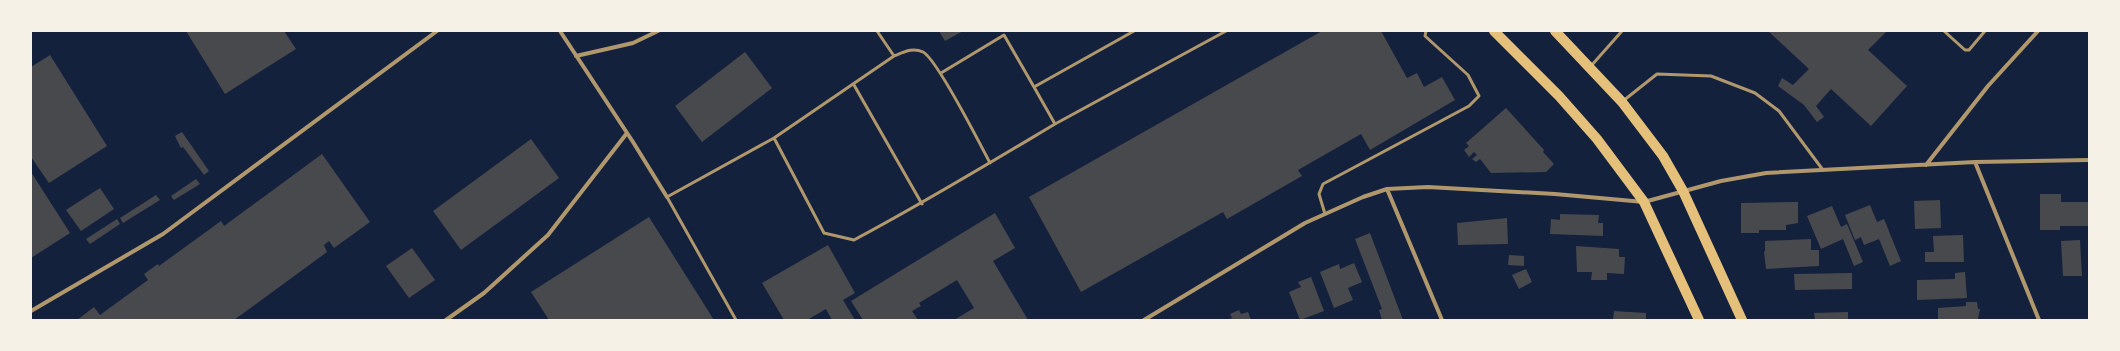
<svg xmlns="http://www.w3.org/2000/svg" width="2120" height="351" font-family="Lato,sans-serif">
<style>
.building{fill:#48494c}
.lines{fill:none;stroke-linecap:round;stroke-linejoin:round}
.service{stroke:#b1986c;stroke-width:3}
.minor{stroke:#b1986c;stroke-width:4}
.primary{stroke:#e5c07b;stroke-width:10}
</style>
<rect width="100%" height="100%" fill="#14213d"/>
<path class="building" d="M 186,31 L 284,31 L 296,49 L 225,94 Z
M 939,31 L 963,31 L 945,41 Z
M 1322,31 L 1381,31 L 1407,78 L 1417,73 L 1424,87 L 1442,77 L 1455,100 L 1370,150 L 1361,134 L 1298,170 L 1302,176 L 1227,219 L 1223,212 L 1081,292 L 1029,197 Z
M 1768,31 L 1887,31 L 1868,50 L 1907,86 L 1871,126 L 1831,89 L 1816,106 L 1824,117 L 1817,122 L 1804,105 L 1778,86 L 1782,78 L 1793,85 L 1809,69 Z
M 745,52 L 772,88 L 702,142 L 675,106 Z
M 50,55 L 107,146 L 49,183 L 31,157 L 31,67 Z
M 1506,108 L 1544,150 L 1543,152 L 1554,164 L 1546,172 L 1491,173 L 1480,159 L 1476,162 L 1472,159 L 1477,155 L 1474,152 L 1469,157 L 1464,150 L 1469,146 L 1466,143 Z
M 182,132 L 209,171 L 204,175 L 183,147 L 181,148 L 175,136 Z
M 531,139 L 559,178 L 461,250 L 433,211 Z
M 322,154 L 370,222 L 334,248 L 329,241 L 324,245 L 327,252 L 234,320 L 77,320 L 94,307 L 100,315 L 148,280 L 144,274 L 158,264 L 159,266 L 221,221 L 224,226 Z
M 31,172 L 70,233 L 31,258 Z
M 196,179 L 200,184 L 174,200 L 171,196 Z
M 100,188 L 114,209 L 81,231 L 66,210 Z
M 2040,194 L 2061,194 L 2061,202 L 2089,202 L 2089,226 L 2060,226 L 2060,230 L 2040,230 Z
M 156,195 L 160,200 L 123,223 L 120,218 Z
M 1940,200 L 1941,228 L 1915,229 L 1914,201 Z
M 1798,202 L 1798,223 L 1786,225 L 1786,230 L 1759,230 L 1759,233 L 1741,233 L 1741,203 Z
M 1870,205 L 1877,222 L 1884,219 L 1901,261 L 1890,266 L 1879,239 L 1864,245 L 1861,237 L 1855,240 L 1845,215 Z
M 1832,206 L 1841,227 L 1847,224 L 1863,262 L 1854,266 L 1843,239 L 1821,249 L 1807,216 Z
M 995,213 L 1015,248 L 993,261 L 1028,320 L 954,320 L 974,308 L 957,280 L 919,303 L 921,306 L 912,311 L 918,320 L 863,320 L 851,301 Z
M 1560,214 L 1599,215 L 1598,223 L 1603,223 L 1603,236 L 1550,234 L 1551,219 L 1560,220 Z
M 649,217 L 714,320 L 549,320 L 531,292 Z
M 1507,218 L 1508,244 L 1458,245 L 1457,223 Z
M 117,219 L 120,224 L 90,244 L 86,239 Z
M 1370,233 L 1403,320 L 1382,320 L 1379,310 L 1382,309 L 1355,239 Z
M 1963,235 L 1964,262 L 1925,262 L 1925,252 L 1934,252 L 1933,236 Z
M 1811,239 L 1811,250 L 1819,250 L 1819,266 L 1766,269 L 1764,252 L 1765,251 L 1765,241 Z
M 2080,240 L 2082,276 L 2063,276 L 2061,241 Z
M 828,245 L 855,293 L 843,300 L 855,320 L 832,320 L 826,309 L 807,320 L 784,320 L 762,283 Z
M 1576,246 L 1619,249 L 1619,257 L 1625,257 L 1624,274 L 1607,273 L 1607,280 L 1591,280 L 1592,272 L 1577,272 Z
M 412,248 L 435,280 L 409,298 L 386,266 Z
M 1509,255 L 1524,256 L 1524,266 L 1508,265 Z
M 1354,263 L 1362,282 L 1348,288 L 1353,300 L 1334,308 L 1320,272 L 1339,264 L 1340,269 Z
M 1526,269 L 1532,282 L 1519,289 L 1512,275 Z
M 1965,272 L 1967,298 L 1917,300 L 1917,280 L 1955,279 L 1955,273 Z
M 1852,273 L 1852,289 L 1795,290 L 1794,274 Z
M 1311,277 L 1324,311 L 1300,320 L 1289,292 L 1301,287 L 1298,282 Z
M 1966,302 L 1977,302 L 1978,309 L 1980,309 L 1978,319 L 1938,319 L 1938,308 L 1966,306 Z
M 1239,310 L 1241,314 L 1248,312 L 1251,320 L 1227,320 L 1232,318 L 1230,314 Z
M 1614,311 L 1646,313 L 1646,320 L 1613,320 Z
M 1848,312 L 1848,320 L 1815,320 L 1814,313 Z"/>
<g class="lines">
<path class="service" d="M 877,31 L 894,56
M 1134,31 L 1034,87 L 1055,124 L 1226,31
M 1944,31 L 1965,50 L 1969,50 L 1985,31
M 1591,66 L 1622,31
M 941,73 L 1004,35 L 1034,87
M 854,85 L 922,204
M 1623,101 L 1657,74 L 1711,76 L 1755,93 L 1779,111 L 1823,170
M 990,163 C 980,144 937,59 923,52 C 913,47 904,52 894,56 L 774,138 L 824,233 L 854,240 C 922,204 988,164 1055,124
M 1325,214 L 1319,194 L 1323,184 L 1469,106 L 1479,96 L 1468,75 L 1425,36 L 1426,31
M 736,320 L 667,197 L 774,138"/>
<path class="minor" d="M 560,31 L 633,142 L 667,197
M 576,56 L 633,43 L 658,31
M 1975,162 L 2039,320
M 1926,165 L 1988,86 L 2038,31
M 1387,189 L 1442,320
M 31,311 L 163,234 L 437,31
M 446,320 L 484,293 L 548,235 L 627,133
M 1144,320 L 1305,223 L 1363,197 L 1387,189 L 1428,187 L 1555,194 L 1644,202 L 1721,181 L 1766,173 L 1975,162 L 2089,160"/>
<path class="primary" d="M 1494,31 L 1559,96 L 1597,139 L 1644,202 L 1699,320
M 1555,31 L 1622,102 L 1663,156 L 1683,191 L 1742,320"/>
</g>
<rect width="2120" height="351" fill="none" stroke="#f6f1e7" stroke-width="64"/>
</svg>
